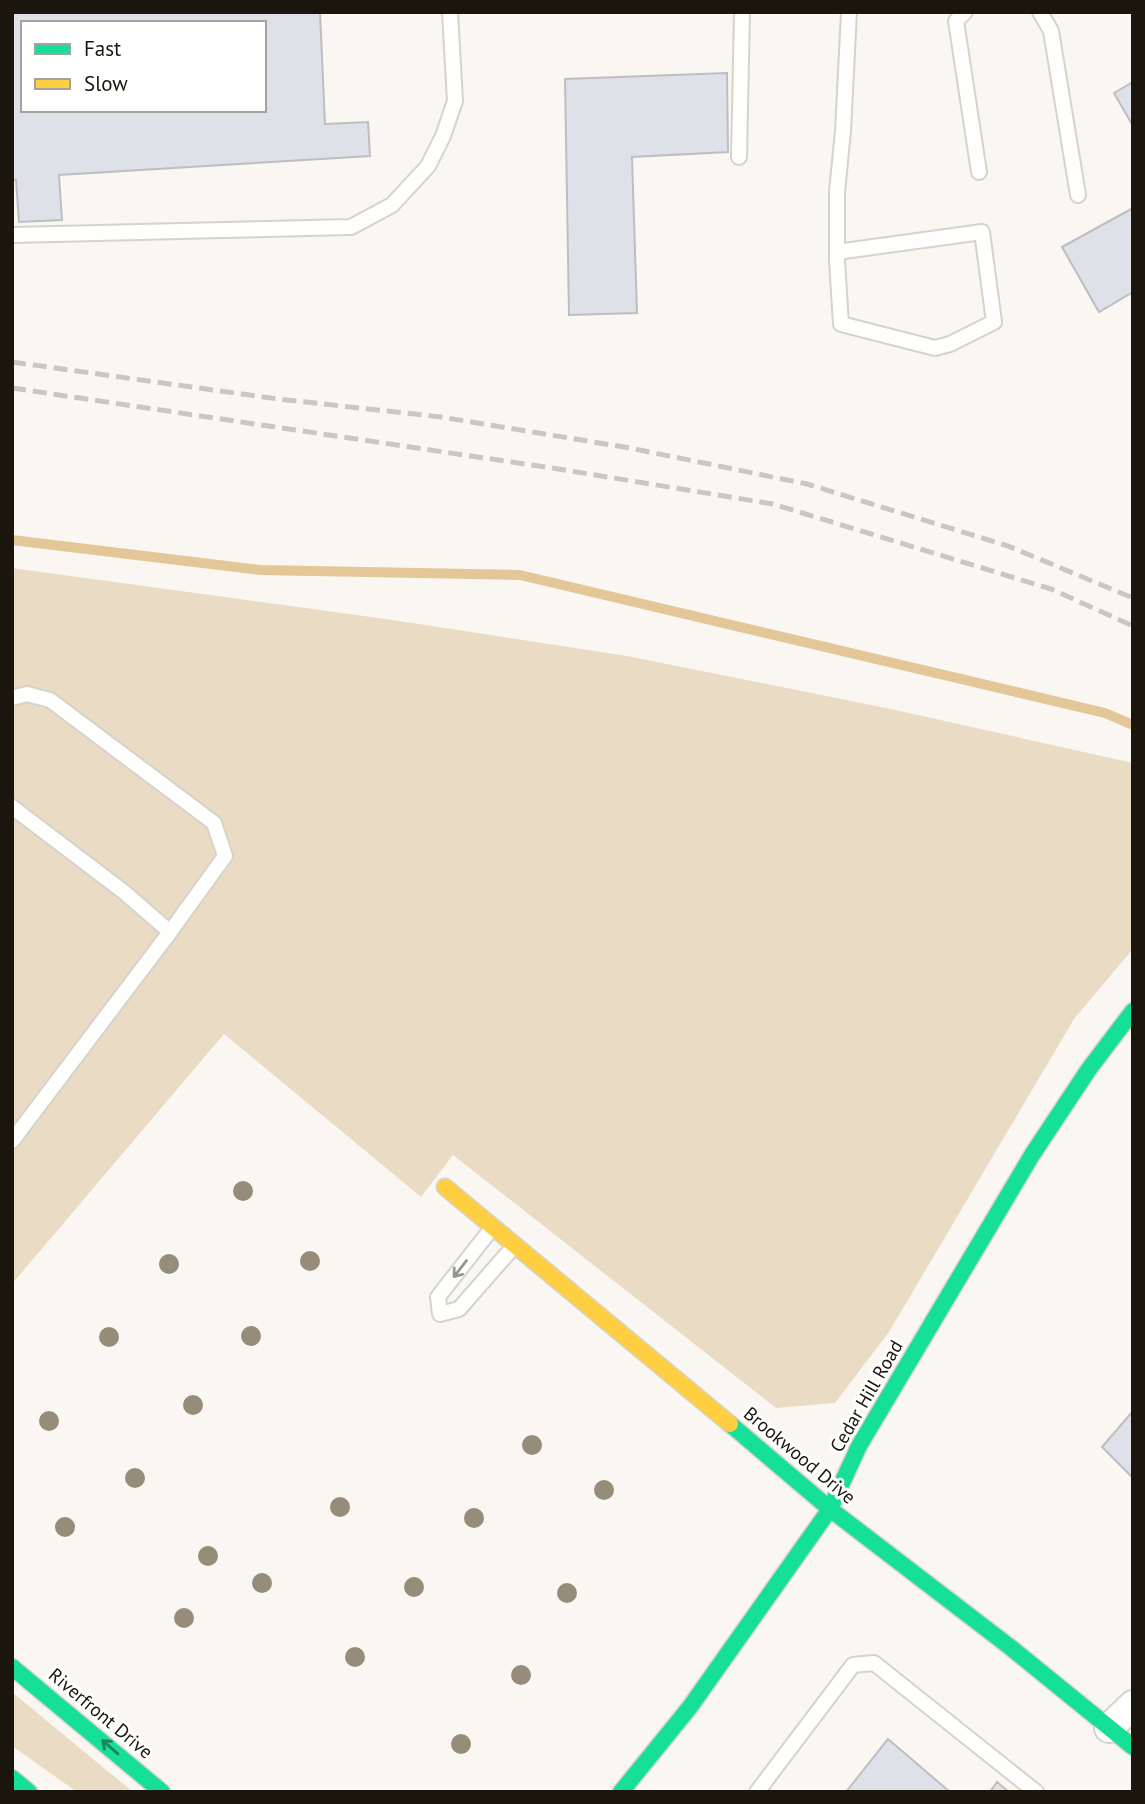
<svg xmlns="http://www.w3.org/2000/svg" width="1145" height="1804" font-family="'PT Sans',sans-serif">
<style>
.green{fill:#eadcc4}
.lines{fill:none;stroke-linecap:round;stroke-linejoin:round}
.stream{stroke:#e3c798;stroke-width:10}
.building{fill:#dfe1e9;stroke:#bebec0;stroke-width:2;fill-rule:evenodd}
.lane-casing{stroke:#d6d2cc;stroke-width:18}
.street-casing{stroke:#d6d2cc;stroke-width:32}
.fast-casing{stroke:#d6d2cc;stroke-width:19}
.slow-casing{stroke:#d6d2cc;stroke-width:19}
.lane{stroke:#fefefd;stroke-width:14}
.street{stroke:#fefefd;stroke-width:28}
.fast{stroke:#16e098;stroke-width:16}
.slow{stroke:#ffcf43;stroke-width:16}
.rail{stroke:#c7c7c5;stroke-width:5;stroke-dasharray:14 7;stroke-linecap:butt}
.tree{fill:#968c7a}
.oneway{stroke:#979691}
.oneway2{stroke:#18855a}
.labels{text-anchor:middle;stroke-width:6;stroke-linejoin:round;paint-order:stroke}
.street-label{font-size:19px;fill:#1a160e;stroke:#fff}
</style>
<rect width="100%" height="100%" fill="#faf7f2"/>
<path class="green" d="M 12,568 L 386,619 L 627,656 L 891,709 L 1133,763 L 1133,949 L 1074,1019 L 889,1332 L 835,1403 L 776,1408 L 453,1155 L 421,1197 L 224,1034 L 12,1284 Z
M 12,1692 L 133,1792 L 77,1792 L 12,1746 Z"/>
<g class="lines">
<path class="stream" d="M 12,540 L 260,570 L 520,575 L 1105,713 L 1133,725"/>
</g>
<path class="building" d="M 12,12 L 320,12 L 325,124 L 368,122 L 370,156 L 59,175 L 62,220 L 19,222 L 16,180 L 12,180 ZM 23,23 L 264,23 L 264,110 L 23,110 Z
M 727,73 L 728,152 L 632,157 L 637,313 L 569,315 L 565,79 Z
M 1133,82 L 1133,126 L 1114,93 Z
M 1133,208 L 1133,292 L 1099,312 L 1062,247 Z
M 1133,1411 L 1133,1478 L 1102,1447 Z
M 888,1739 L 950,1792 L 846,1792 Z
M 997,1782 L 1009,1792 L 990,1792 Z"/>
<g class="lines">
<g class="lane-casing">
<path id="lane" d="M 965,12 L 956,21 L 979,172
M 1040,12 L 1051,31 L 1078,195
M 739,157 L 742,12
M 12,235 L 351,227 L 392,205 L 428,166 L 443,136 L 455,101 L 450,12
M 837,252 L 982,232 L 994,322 L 950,344 L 935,348 L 841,324 L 837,261 L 837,192 L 843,131 L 849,12
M 12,698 L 27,694 L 50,700 L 214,823 L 225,856 L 170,932
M 12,807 L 124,892 L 170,932 L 12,1141
M 492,1228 L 438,1297 L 440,1314 L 459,1309 L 515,1245
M 757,1792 L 853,1665 L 874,1663 L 1036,1792"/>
</g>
<g class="street-casing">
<path id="street" d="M 1109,1728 L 1133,1705"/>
</g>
<g class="fast-casing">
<path id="fast" d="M 730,1424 L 830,1509 L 1010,1647 L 1133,1747
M 12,1667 L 162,1792
M 12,1778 L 29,1792
M 621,1792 L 690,1707 L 830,1509 L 859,1446 L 1032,1155 L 1089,1069 L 1133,1011"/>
</g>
<g class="slow-casing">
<path id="slow" d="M 445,1187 L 730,1424"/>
</g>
<use href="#lane" class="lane"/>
<use href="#street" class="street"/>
<use href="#fast" class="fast"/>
<use href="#slow" class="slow"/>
<path class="rail" d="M 12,362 L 278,399 L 441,417 L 630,448 L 807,484 L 1008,546 L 1133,598
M 12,388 L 552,468 L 773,504 L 1051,589 L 1133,626"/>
</g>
<g class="tree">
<circle cx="243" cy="1191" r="10"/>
<circle cx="310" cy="1261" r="10"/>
<circle cx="169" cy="1264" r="10"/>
<circle cx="251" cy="1336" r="10"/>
<circle cx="109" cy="1337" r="10"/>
<circle cx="193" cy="1405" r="10"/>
<circle cx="49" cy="1421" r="10"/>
<circle cx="532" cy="1445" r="10"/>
<circle cx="135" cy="1478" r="10"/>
<circle cx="604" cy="1490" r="10"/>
<circle cx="340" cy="1507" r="10"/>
<circle cx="474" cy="1518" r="10"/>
<circle cx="65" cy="1527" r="10"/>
<circle cx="208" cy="1556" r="10"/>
<circle cx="262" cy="1583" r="10"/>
<circle cx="414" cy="1587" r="10"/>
<circle cx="567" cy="1593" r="10"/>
<circle cx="184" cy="1618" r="10"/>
<circle cx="355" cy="1657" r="10"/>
<circle cx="521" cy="1675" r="10"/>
<circle cx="461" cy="1744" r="10"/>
</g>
<defs><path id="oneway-shaft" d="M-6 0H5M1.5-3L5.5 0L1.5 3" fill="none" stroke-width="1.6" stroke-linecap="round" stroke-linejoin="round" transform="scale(1.75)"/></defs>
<use class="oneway" href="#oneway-shaft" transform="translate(460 1269) rotate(128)"/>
<use class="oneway2" href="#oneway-shaft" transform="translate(110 1747) rotate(-139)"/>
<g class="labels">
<g class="street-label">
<text transform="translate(866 1396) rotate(-60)" y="7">Cedar Hill Road</text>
<text transform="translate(800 1455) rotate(40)" y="7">Brookwood Drive</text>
<text transform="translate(101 1713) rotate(40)" y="7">Riverfront Drive</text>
</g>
</g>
<rect width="1145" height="1804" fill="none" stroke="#1a160e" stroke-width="28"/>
<rect x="21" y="21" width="245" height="91" fill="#ffffff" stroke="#a3a29f" stroke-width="2"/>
<rect x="35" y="44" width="35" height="10" fill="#16e098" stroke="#a3a29f" stroke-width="2"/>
<text x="84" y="56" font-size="21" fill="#1a160e">Fast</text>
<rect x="35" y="79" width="35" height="10" fill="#ffcf43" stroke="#a3a29f" stroke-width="2"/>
<text x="84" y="91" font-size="21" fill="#1a160e">Slow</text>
</svg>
